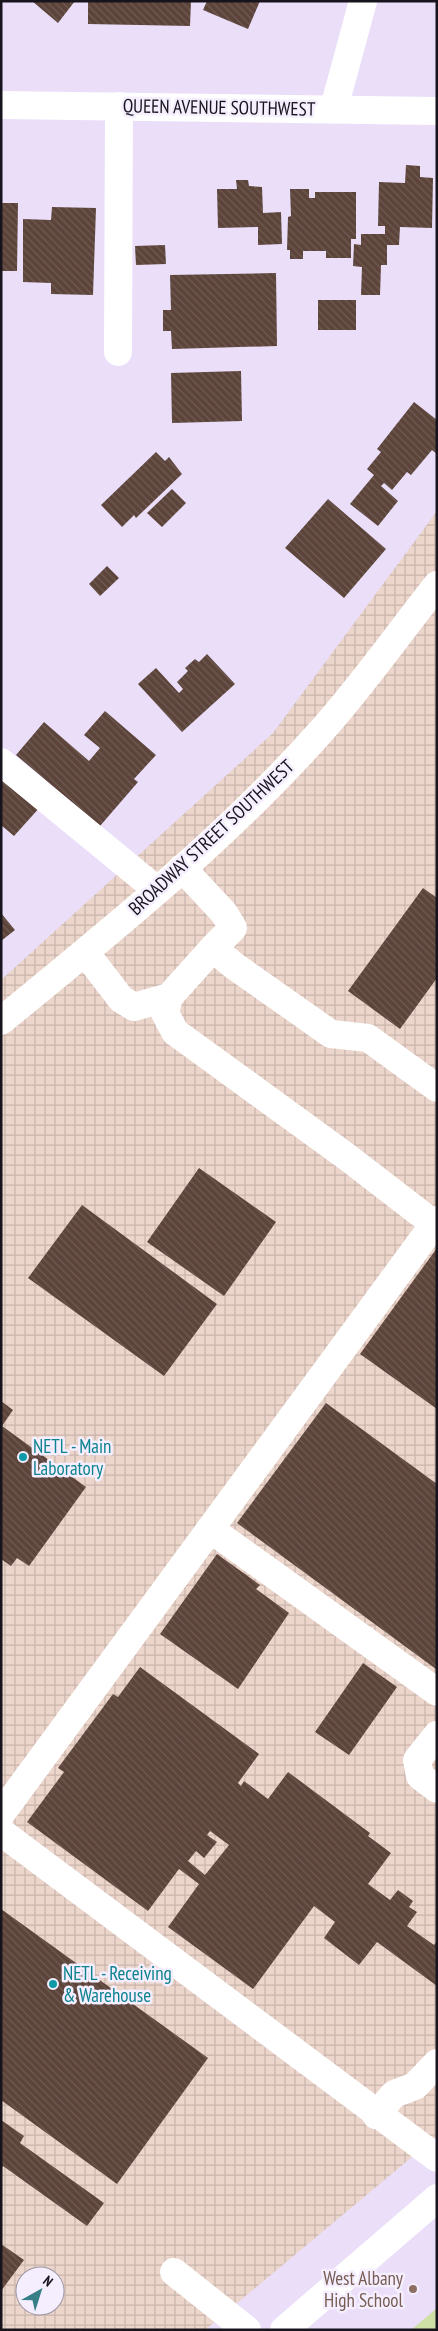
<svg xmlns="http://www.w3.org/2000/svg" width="438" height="2331" font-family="'PT Sans Narrow',sans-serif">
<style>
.industrial{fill:url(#industrial-grid);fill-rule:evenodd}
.grass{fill:#cee0a5}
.building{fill:url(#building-back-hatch);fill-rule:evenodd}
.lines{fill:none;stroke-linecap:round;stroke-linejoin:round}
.minor{stroke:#fff;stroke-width:28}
.major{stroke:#fff;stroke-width:28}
.culture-dot{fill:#0f9aa8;stroke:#f5eefe;stroke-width:2}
.education-dot{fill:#8d6e63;stroke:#f5eefe;stroke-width:2}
.labels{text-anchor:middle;stroke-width:5;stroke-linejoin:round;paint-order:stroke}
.street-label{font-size:19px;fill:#18141d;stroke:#f5eefe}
.culture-label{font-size:19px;fill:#0d838f;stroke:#f5eefe;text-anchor:start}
.education-label{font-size:19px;fill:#785e54;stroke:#f5eefe;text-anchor:end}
</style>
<defs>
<pattern id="industrial-grid" width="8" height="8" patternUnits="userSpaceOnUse" patternTransform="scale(1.25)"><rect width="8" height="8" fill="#ecd5ca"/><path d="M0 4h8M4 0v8" fill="none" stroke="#cab6ad"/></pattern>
<pattern id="building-back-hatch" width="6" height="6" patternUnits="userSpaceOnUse" patternTransform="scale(1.25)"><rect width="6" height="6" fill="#5c443a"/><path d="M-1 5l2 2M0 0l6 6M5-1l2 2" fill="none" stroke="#6f5b54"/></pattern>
</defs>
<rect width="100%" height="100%" fill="#eadef9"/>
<path class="industrial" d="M 437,511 L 437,2136 L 205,2330 L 1,2330 L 1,980 L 273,733 ZM 25,2276 L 55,2276 L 55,2306 L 25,2306 Z"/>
<path class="grass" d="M 437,2308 L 437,2330 L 411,2330 Z"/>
<path class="building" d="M 32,1 L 75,1 L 58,23 Z
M 88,1 L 191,1 L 190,26 L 88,24 Z
M 207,1 L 260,1 L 248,29 L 203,10 Z
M 406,165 L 420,166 L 420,177 L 433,178 L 432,228 L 400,227 L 399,245 L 387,245 L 387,265 L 381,265 L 380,295 L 361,295 L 362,267 L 353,266 L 354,244 L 361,245 L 361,234 L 385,234 L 385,226 L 378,226 L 379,182 L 405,183 Z
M 236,180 L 248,180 L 249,186 L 262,187 L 263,213 L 281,212 L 282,244 L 258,245 L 258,227 L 218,228 L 217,189 L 237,189 Z
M 290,189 L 309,189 L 309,198 L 315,198 L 315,192 L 356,192 L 356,239 L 351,239 L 351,258 L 326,258 L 326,251 L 303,251 L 303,259 L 290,259 L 290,250 L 287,250 L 288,217 L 291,216 Z
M 1,203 L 18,203 L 17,271 L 1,271 Z
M 52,207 L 96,208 L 93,295 L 51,294 L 51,283 L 23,282 L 23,219 L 51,220 Z
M 165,245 L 166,264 L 136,265 L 135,246 Z
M 276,273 L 277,346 L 172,349 L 171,331 L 163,331 L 163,310 L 171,310 L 170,275 Z
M 318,300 L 356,300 L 356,330 L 318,330 Z
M 241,371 L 242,421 L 172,423 L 171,373 Z
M 414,402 L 437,420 L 437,454 L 432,450 L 411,475 L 407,472 L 392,490 L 384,483 L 381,486 L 398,501 L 378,526 L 350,504 L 374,475 L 367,469 L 381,452 L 377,449 Z
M 156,452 L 165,461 L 169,457 L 182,474 L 136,518 L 134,515 L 122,527 L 101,505 Z
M 172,489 L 186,503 L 162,527 L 147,513 Z
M 328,499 L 386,549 L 344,598 L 285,548 Z
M 107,566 L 119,578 L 100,596 L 89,584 Z
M 207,654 L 235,684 L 182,732 L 138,684 L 156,668 L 179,693 L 183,689 L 177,682 L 188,671 L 185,668 L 195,659 L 199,662 Z
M 105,711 L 156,755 L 134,779 L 138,782 L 100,826 L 16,755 L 44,722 L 89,761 L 100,748 L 84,735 Z
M 1,772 L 41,806 L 14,836 L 1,825 Z
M 423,888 L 437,898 L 437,978 L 400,1029 L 348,991 Z
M 1,913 L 15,930 L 1,941 Z
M 199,1168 L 276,1222 L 224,1296 L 147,1242 Z
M 82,1205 L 217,1304 L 164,1376 L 28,1278 Z
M 437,1248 L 437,1409 L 360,1354 Z
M 1,1401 L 13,1410 L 2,1426 L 86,1487 L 29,1566 L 17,1558 L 11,1566 L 1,1559 Z
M 326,1403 L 437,1484 L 436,1669 L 237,1523 Z
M 217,1554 L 260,1585 L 256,1589 L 289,1613 L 238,1689 L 160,1634 Z
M 363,1663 L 397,1687 L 349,1755 L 315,1732 Z
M 140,1667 L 259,1754 L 238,1783 L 241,1786 L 244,1781 L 268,1799 L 288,1772 L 370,1833 L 368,1836 L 391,1853 L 368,1884 L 390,1900 L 398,1890 L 413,1901 L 409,1907 L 417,1912 L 407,1926 L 434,1945 L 437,1941 L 437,1986 L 377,1942 L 359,1965 L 324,1938 L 335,1922 L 314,1906 L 253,1989 L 168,1927 L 199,1884 L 179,1869 L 148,1911 L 27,1822 L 64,1772 L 58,1768 L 113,1694 L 118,1697 ZM 210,1831 L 229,1845 L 205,1875 L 188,1861 L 196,1851 L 204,1858 L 217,1842 L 207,1835 Z
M 1,1909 L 208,2058 L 117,2184 L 1,2100 Z
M 1,2120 L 24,2136 L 20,2143 L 104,2203 L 87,2226 L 3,2166 L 1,2169 Z
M 1,2244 L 24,2260 L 1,2291 Z"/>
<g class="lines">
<path class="minor" d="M 334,108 L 363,1
M 118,352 L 119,106
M 1,762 L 157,890
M 182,868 L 224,913 L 233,928 L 213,948
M 85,952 L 121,999 L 134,1007 L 169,997
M 1,1021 C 113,929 228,837 324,728 C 364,683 399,633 437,585
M 434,1224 L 347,1157 L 175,1032 L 165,1013 L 169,997 L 213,948 L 233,965 L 331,1034 L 368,1038 L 437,1088
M 210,1529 L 437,1692
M 437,1735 L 417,1760 L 420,1776 L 437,1789
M 1,1814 L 437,1220
M 1,1832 L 437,2158
M 376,2115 L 394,2094 L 415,2086 L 437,2063
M 174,2272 L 247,2330
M 284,2330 L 437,2198"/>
<path class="major" d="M 1,105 L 437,111"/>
</g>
<g class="culture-dot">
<circle cx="23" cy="1457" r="5"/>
<circle cx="53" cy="1984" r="5"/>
</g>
<circle class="education-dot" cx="413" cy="2289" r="5"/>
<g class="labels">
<g class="street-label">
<text transform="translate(219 107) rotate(1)" y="7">QUEEN AVENUE SOUTHWEST</text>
<text transform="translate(211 837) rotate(-43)" y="7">BROADWAY STREET SOUTHWEST</text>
</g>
<g class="culture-label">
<text x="33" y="1453">NETL - Main<tspan x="33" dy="22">Laboratory</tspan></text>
<text x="63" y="1980">NETL - Receiving<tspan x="63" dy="22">&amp; Warehouse</tspan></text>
</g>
<g class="education-label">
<text x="403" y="2285">West Albany<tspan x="403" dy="22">High School</tspan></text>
</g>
</g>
<rect width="438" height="2331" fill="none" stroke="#18141d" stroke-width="5"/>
<g transform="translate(40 2291) rotate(39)"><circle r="24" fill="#f5eefe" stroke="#9d97a4"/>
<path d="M0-4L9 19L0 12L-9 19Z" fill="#377f86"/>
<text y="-8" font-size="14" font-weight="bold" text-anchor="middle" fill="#18141d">N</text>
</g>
</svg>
